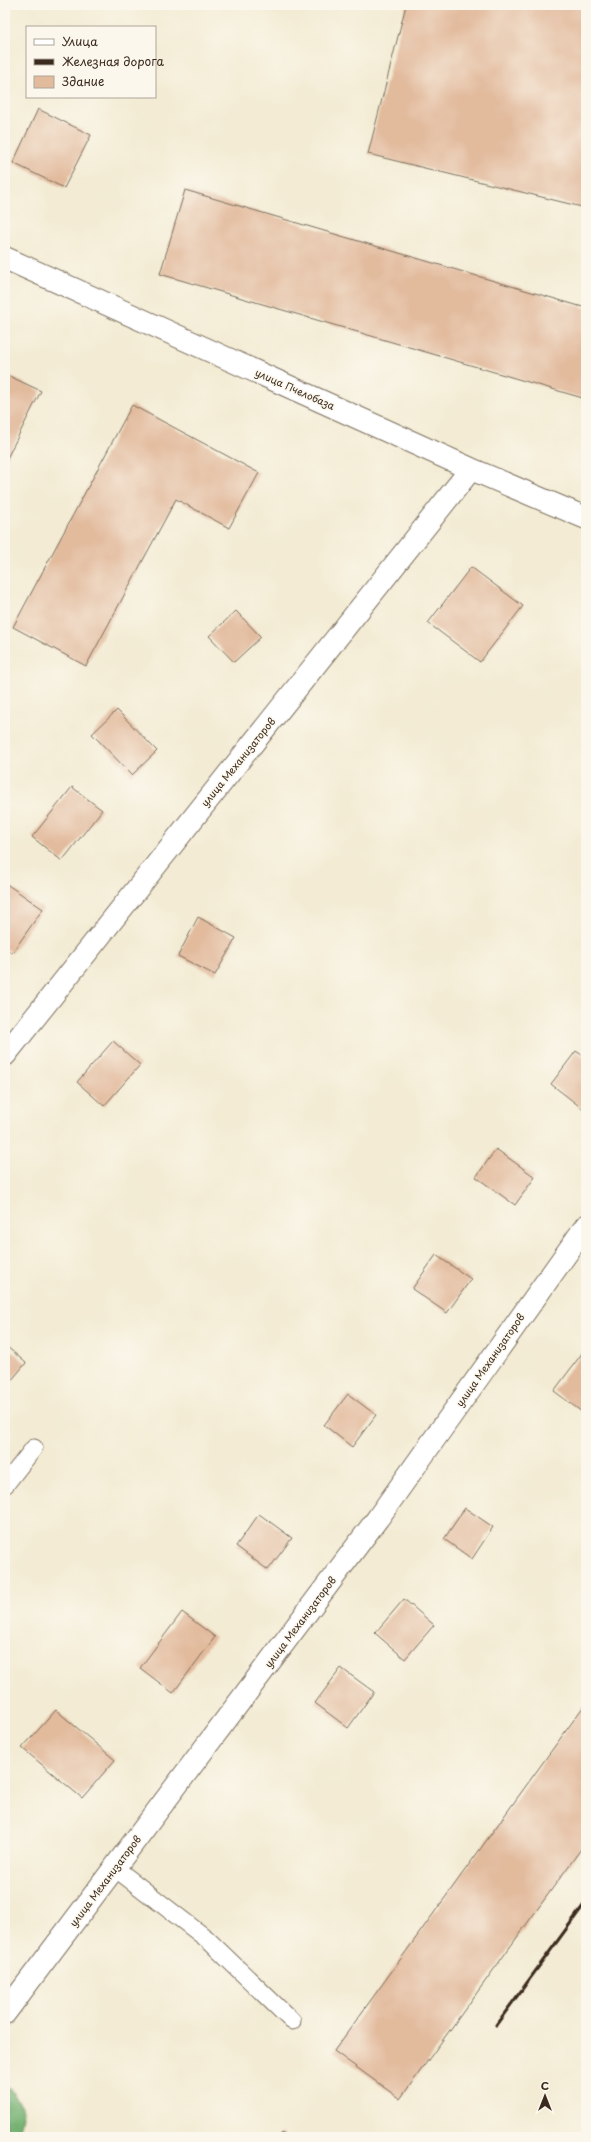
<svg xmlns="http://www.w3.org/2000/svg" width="591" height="2142" font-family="'Playpen Sans',sans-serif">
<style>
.forest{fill:#72b070;stroke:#566d47}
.building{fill:#e2ba9c}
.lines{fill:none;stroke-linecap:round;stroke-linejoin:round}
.service-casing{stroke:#7b6e5d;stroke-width:19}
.minor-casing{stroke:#7b6e5d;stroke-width:24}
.service{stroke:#fff;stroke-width:17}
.minor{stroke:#fff;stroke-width:22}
.rail{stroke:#3b2a1e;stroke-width:3}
.labels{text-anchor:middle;stroke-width:3;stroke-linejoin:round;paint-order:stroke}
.street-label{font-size:10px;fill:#3b2a1e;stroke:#fbf7ec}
</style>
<rect width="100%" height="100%" fill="#fbf7ec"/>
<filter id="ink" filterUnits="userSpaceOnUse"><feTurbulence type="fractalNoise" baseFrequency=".025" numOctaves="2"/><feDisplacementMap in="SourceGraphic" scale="8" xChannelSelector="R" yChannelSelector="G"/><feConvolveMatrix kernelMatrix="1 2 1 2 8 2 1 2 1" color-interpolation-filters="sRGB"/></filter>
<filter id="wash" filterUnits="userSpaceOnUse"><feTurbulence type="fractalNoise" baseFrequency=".012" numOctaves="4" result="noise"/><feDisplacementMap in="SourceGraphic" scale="16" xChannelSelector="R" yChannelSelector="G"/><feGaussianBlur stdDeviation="0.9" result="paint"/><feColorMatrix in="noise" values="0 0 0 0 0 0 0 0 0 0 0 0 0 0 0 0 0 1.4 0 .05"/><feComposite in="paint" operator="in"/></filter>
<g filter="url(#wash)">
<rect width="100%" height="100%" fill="#f3ebd3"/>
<path class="forest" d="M 5,2085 C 15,2093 26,2109 22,2122 C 21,2127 18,2132 15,2137 L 5,2137 Z"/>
<g id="blocks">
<path class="building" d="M 406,5 L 586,5 L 586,208 L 368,154 Z
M 38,109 L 91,135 L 64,188 L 13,163 Z
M 185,190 L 586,308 L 586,399 L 160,274 Z
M 5,374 L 41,391 L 5,462 Z
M 132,405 L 259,473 L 229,528 L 176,499 L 86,666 L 13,627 Z
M 471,567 L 523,606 L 480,662 L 428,623 Z
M 236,611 L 261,637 L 234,662 L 209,636 Z
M 117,710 L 157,751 L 132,775 L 92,734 Z
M 72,787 L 102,810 L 62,861 L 32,837 Z
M 5,883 L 43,909 L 12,953 L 5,948 Z
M 198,917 L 236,938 L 215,975 L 178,956 Z
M 113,1041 L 140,1065 L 104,1106 L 77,1082 Z
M 576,1051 L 586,1058 L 586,1105 L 583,1109 L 551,1084 Z
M 496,1149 L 535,1177 L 515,1205 L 476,1177 Z
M 436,1255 L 471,1279 L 447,1313 L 412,1289 Z
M 5,1345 L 26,1363 L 5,1388 Z
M 586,1348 L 586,1415 L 554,1391 Z
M 348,1394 L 376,1415 L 352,1447 L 324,1425 Z
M 465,1508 L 493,1527 L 472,1559 L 444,1539 Z
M 259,1514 L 292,1538 L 268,1570 L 236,1546 Z
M 404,1599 L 434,1625 L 405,1659 L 375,1633 Z
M 182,1612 L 215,1637 L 173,1693 L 140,1668 Z
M 341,1668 L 374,1692 L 348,1728 L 315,1703 Z
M 586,1703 L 586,1842 L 400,2099 L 334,2051 Z
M 56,1710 L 115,1760 L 82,1798 L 22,1748 Z
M 282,2133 L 287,2137 L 278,2137 Z"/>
</g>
</g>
<g filter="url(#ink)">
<use href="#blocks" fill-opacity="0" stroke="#7b6e5d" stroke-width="1"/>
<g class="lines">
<g class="service-casing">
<path id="service" d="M 5,1485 L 34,1448
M 115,1868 L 207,1939 L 292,2021"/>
</g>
<g class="minor-casing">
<path id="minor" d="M 5,258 L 471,469 L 586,518
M 5,1055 L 471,469
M 5,2013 L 378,1518 L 586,1226"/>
</g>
<use href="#service" class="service"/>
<use href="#minor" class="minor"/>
<path class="rail" d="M 496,2025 L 586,1902"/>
</g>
</g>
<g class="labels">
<g class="street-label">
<text transform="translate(295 389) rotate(24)" y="4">улица Пчелобаза</text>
<text transform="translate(238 762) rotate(-51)" y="4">улица Механизаторов</text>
<text transform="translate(490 1360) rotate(-55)" y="4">улица Механизаторов</text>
<text transform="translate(300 1622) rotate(-53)" y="4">улица Механизаторов</text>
<text transform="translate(105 1881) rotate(-53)" y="4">улица Механизаторов</text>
</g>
</g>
<rect width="591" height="2142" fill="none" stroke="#fbf7ec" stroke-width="20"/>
<rect x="26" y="26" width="130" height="72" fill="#fbf7ec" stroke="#aea59a"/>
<rect x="34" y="39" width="20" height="6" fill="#ffffff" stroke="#aea59a"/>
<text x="62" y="46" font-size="12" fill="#3b2a1e">Улица</text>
<rect x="34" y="59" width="20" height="6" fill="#3b2a1e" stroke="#aea59a"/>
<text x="62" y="66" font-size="12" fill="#3b2a1e">Железная дорога</text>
<rect x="34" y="76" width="20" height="12" fill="#e2ba9c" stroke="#aea59a"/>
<text x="62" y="86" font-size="12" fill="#3b2a1e">Здание</text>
<g transform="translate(545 2096)" stroke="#fbf7ec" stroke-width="3" paint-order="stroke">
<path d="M0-3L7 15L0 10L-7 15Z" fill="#3b2a1e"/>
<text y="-6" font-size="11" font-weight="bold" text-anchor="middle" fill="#3b2a1e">С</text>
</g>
</svg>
